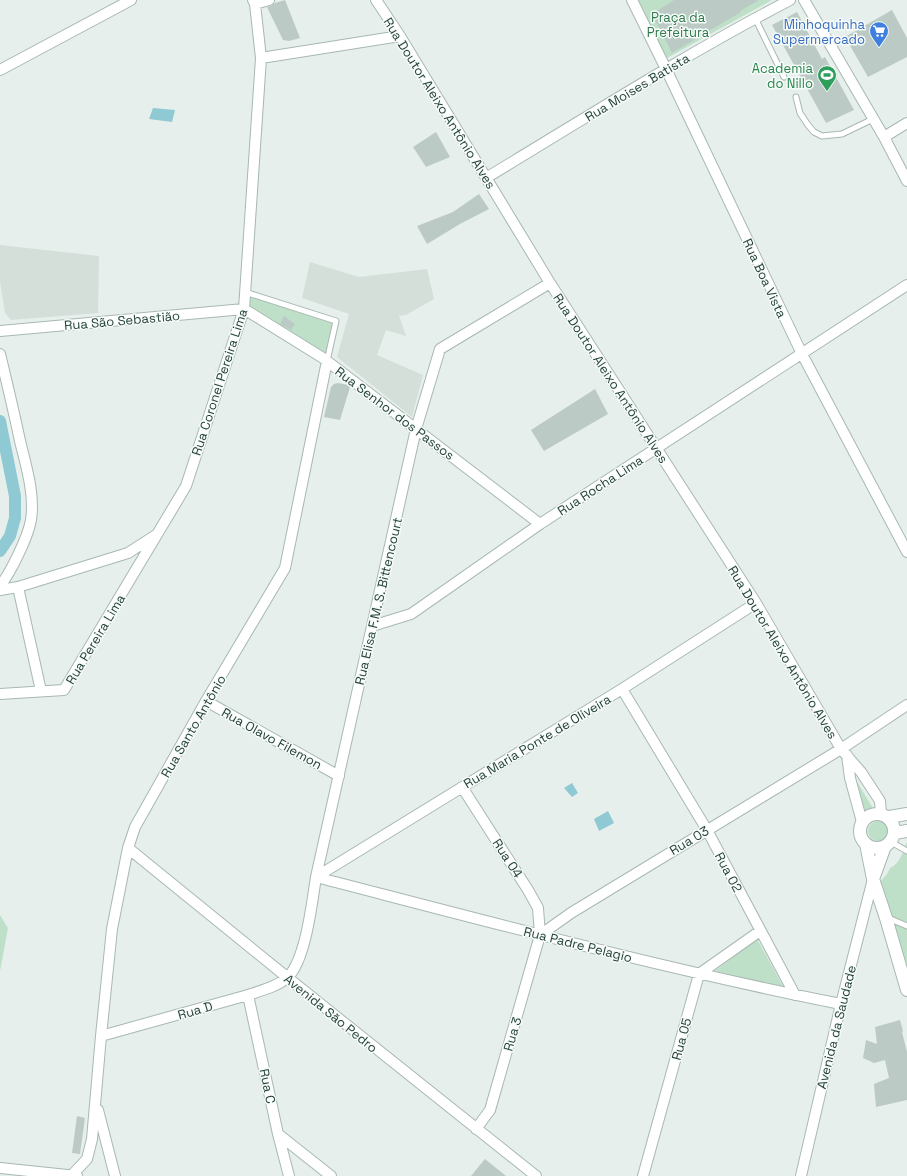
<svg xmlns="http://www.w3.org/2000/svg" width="907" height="1176" font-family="'Space Grotesk',sans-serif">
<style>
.built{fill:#d4dfda}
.green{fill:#bfe0c8}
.water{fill:#8ec9d4}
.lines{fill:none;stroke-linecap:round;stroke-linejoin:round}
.canal{stroke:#8ec9d4;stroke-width:12}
.building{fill:#bbcac4}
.service-casing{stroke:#a8b8b2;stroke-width:7}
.minor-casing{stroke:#a8b8b2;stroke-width:12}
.tertiary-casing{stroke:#a8b8b2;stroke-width:14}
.service{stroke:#fff;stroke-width:5}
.minor{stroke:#fff;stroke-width:10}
.tertiary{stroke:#fff;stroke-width:12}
.labels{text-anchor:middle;stroke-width:3;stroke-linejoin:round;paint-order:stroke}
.park-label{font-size:13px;fill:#2d7a4b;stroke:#f7fbf9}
.shop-label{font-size:13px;fill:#366cbe;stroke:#f7fbf9;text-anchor:end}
.leisure-label{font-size:13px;fill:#27864d;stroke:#f7fbf9;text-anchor:end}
.street-label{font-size:13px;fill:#24423a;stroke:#f7fbf9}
</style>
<rect width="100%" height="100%" fill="#e6efeb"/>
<path class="built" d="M 0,245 L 99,256 L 98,313 L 11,320 L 5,313 L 0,282 Z
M 310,262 L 359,277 L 427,269 L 434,299 L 406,315 L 399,316 L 406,336 L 386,330 L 377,355 L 423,375 L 412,417 L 337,357 L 349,314 L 302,298 Z"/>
<path class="green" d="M 638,0 L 772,0 L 667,58 Z
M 246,293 L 334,323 L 326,359 L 245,308 Z
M 853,775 L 874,810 L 864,814 Z
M868 831a10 10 0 1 1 20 0a10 10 0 1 1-20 0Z
M 907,842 L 907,972 L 880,882 L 887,874 L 890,868 C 900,864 903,851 907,842 Z
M 0,915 L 8,928 L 0,971 Z
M 757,939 L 784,988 L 715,971 Z"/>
<path class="water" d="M 153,108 L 175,110 L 172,122 L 149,119 Z
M 572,783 L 578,793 L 572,797 L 564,788 Z
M 608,811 L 614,823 L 599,831 L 594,819 Z"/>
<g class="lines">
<path class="canal" d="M 0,421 L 15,496 L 15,518 L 10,536 L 0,551"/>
</g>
<path class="building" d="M 285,0 L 300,38 L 289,41 L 283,40 L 267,7 L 271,6 L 275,3 Z
M 674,0 L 759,0 L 740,11 L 741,12 L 672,53 L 652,14 Z
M 892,10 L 907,38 L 907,57 L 868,77 L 845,37 Z
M 797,12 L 822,59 L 825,57 L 854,110 L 826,123 L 772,25 Z
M 436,132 L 450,157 L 426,167 L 413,147 Z
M 479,194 L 489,209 L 460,224 L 427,244 L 417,226 L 453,212 Z
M 284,316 L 295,324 L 291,330 L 280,324 Z
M 338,383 L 348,385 L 350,387 L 340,420 L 324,417 L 331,387 L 334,384 Z
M 595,389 L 608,414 L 544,451 L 531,430 Z
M 900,1020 L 903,1031 L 902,1032 L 907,1052 L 907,1100 L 876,1107 L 874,1084 L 889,1078 L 885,1060 L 874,1063 L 863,1058 L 866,1040 L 877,1044 L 875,1027 Z
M 77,1116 L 85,1118 L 80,1154 L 72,1153 Z
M 485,1159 L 506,1176 L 471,1176 Z"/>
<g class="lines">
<g class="service-casing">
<path id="service" d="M 755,18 L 784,77
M 796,97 L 800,113 L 808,125 L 814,132 L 822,136 L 842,134 L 873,119
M 245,292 L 336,321 L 327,361
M 891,842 L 907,851
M 888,918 L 907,926"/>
</g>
<g class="minor-casing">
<path id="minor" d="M 376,0 L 400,36 L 550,283 L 756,603 L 841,749 L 861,772 L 880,801 L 881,814
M 632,0 L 666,69 L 802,354 L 907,552
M 804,0 L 884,137 L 907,181
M 255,4 L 269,0
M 261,58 L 400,36
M 0,70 L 131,0
M 884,137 L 907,123
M 486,178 C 587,117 686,54 790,0
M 244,309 L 323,358 L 540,524
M 0,331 L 244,309
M 0,354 C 7,383 14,412 20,441 C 26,466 35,494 31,520 C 28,537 11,572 0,586
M 18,587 L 41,691
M 0,590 L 18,587 L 128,553 L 156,535
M 372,626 L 411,614 L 540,524 L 907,285
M 622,689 L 707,830 L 795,995
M 0,694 L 64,690 L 186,486 L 244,309 L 261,58 L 255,4 L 253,0
M 206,701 L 339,776
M 847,755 L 850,778 L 862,822
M 462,787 L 528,890 L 538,908 L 540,935 L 490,1110 L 476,1129
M 128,848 L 288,978 L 536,1176
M 316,877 C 490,922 664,969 841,1004
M 316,877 L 622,689 L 756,603
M 540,935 L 571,913 L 841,749 L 907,705
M 248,995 L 278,1134 L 289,1176
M 101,1036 L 248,995 C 260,991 279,986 288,977 C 306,959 312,902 316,877 L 416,429 L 440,349 L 550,283
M 98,1110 L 115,1176
M 278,1134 L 331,1176
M 0,1168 L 77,1176
M 72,1175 L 87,1159 L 92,1139 L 101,1036 L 112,929 L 128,848 L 135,827 L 206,701 L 285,568 L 327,361
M 643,1176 L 699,974 L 760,931
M 801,1176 L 841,1004 L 873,879"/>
</g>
<g class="tertiary-casing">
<path id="tertiary" d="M860 831a17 17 0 1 1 34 0a17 17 0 1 1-34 0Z
M 889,817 L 907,814
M 895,833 L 907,831
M 866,844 L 873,879 L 886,918 L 907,990
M 873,879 L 885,846"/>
</g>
<use href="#service" class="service"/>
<use href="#minor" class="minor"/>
<use href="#tertiary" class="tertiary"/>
</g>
<defs>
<g id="supermarket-pin" transform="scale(1)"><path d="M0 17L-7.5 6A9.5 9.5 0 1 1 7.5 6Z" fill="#3f7fe0" stroke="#f7fbf9"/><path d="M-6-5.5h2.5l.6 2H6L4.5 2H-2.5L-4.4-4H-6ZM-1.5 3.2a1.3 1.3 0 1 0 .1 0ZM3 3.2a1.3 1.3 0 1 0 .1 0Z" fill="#fff"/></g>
<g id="stadium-pin" transform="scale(1)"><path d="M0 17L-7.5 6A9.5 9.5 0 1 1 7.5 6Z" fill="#2e9e5b" stroke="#f7fbf9"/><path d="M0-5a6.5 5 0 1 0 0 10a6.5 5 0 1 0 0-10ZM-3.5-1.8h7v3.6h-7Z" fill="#fff"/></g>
</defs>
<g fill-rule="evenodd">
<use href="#supermarket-pin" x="879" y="31"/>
<use href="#stadium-pin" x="827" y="75"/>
</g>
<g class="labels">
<g class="park-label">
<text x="678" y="22">Praça da<tspan x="678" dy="15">Prefeitura</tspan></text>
</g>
<g class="shop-label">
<text x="865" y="29">Minhoquinha<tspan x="865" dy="15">Supermercado</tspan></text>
</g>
<g class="leisure-label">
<text x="813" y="73">Academia<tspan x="813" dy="15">do Nillo</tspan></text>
</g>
<g class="street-label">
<text transform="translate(637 87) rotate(-31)" y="5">Rua Moises Batista</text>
<text transform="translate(440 103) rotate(58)" y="5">Rua Doutor Aleixo Antônio Alves</text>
<text transform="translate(765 278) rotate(65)" y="5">Rua Boa Vista</text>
<text transform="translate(122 320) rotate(-5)" y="5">Rua São Sebastião</text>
<text transform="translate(611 378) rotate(57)" y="5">Rua Doutor Aleixo Antônio Alves</text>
<text transform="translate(219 382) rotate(-72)" y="5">Rua Coronel Pereira Lima</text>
<text transform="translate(395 413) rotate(37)" y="5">Rua Senhor dos Passos</text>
<text transform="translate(600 485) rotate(-33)" y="5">Rua Rocha Lima</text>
<text transform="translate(378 601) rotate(-77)" y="5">Rua Elisa F.M. S. Bittencourt</text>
<text transform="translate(95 639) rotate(-59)" y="5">Rua Pereira Lima</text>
<text transform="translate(783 652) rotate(59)" y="5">Rua Doutor Aleixo Antônio Alves</text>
<text transform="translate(193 726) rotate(-60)" y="5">Rua Santo Antônio</text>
<text transform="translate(272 738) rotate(29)" y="5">Rua Olavo Filemon</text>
<text transform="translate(537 741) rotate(-31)" y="5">Rua Maria Ponte de Oliveira</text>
<text transform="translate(689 840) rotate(-31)" y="5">Rua 03</text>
<text transform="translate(508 858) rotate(57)" y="5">Rua 04</text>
<text transform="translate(729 872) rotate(62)" y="5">Rua 02</text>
<text transform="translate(578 944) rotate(14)" y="5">Rua Padre Pelagio</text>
<text transform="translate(195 1010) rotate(-16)" y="5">Rua D</text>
<text transform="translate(331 1013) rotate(39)" y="5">Avenida São Pedro</text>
<text transform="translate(836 1027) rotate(-76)" y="5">Avenida da Saudade</text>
<text transform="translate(512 1034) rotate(-74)" y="5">Rua 3</text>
<text transform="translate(681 1039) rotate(-75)" y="5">Rua 05</text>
<text transform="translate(268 1086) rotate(78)" y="5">Rua C</text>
</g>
</g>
</svg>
